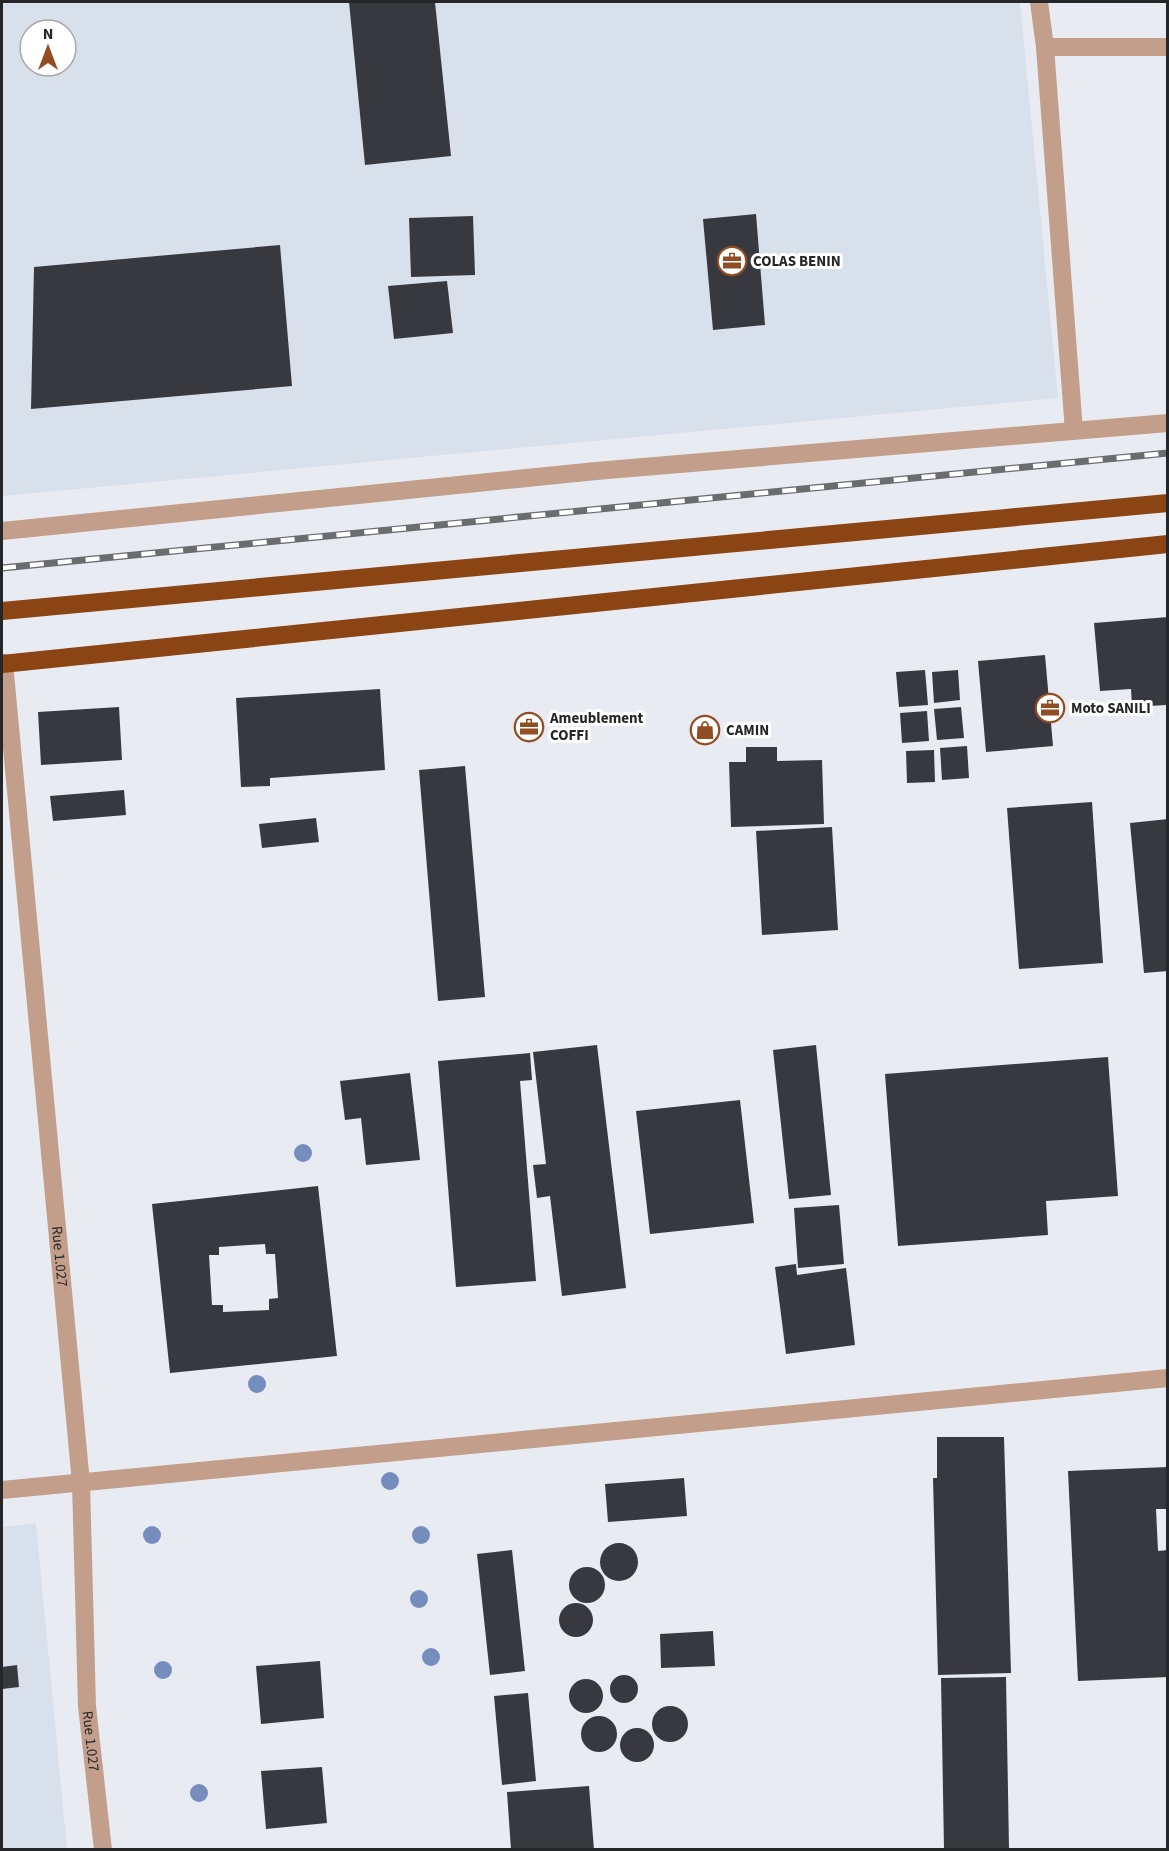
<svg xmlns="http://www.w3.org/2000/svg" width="1169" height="1851" font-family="'Source Sans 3',sans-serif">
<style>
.built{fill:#d8e0ec;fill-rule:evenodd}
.building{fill:#37393e;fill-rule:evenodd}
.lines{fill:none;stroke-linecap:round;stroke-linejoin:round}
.street{stroke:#c39f8b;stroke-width:18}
.highway{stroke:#8b4413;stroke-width:18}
.rail-casing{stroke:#6a6c6f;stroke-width:7}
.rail{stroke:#fff;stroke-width:4.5;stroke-dasharray:14;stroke-linecap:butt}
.tree{fill:#748dbd}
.labels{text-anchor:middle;stroke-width:6;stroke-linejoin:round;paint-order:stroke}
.poi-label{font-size:15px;font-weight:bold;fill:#252628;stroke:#fff;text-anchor:start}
.street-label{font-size:15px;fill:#252628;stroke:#fff}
</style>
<rect width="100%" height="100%" fill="#e8ecf2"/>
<path class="built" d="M 2,2 L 1020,2 L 1058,398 L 2,496 ZM 30,30 L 66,30 L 66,66 L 30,66 Z
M 36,1523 L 67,1849 L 2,1850 L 2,1527 Z"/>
<path class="building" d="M 349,2 L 435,2 L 451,156 L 365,165 Z
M 756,214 L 765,325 L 713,330 L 703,219 Z
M 473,216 L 475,275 L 411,277 L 409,218 Z
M 280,245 L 292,386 L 31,409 L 34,267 Z
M 447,281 L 453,333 L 394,339 L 388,286 Z
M 1168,617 L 1166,705 L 1132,707 L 1131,689 L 1100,691 L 1094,623 Z
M 1045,655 L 1053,746 L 986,752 L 978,661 Z
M 925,670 L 928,705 L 899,707 L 896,672 Z
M 958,670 L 960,700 L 934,703 L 932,672 Z
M 380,689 L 385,770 L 270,778 L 270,786 L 241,787 L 236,698 Z
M 119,707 L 122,760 L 41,765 L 38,712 Z
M 961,707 L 964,738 L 937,740 L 934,709 Z
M 927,711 L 929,741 L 902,743 L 900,713 Z
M 967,746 L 969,778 L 942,780 L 940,748 Z
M 746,747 L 777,747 L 777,761 L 822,760 L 824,824 L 731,827 L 729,762 L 746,762 Z
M 934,750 L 935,782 L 907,783 L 906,751 Z
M 465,766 L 485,997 L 438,1001 L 419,770 Z
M 124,790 L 126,815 L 53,821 L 50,796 Z
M 1092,802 L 1103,963 L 1019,969 L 1007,808 Z
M 316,818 L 319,842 L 262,848 L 259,824 Z
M 1168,819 L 1168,971 L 1144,973 L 1130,823 Z
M 832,827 L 838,930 L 762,935 L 756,831 Z
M 597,1045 L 626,1288 L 562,1296 L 550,1196 L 537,1198 L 533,1165 L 546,1164 L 533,1052 Z
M 816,1045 L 831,1195 L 789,1199 L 773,1050 Z
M 530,1053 L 532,1080 L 520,1081 L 536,1281 L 456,1287 L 438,1061 Z
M 1108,1057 L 1118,1196 L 1046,1201 L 1048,1235 L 898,1246 L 885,1074 Z
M 410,1073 L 420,1160 L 366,1165 L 361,1118 L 345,1120 L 340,1081 Z
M 740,1100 L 754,1223 L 650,1234 L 636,1111 Z
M 318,1186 L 337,1356 L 170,1373 L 152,1204 ZM 265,1244 L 266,1254 L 275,1254 L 278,1298 L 269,1299 L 269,1310 L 223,1312 L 223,1305 L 212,1305 L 209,1255 L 219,1255 L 219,1247 Z
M 839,1205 L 844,1264 L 798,1268 L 794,1208 Z
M 796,1264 L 797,1275 L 846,1268 L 855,1345 L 786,1354 L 775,1267 Z
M 937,1437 L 1004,1437 L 1011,1673 L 938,1675 L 933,1478 L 937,1478 Z
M 1168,1467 L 1168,1509 L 1156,1509 L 1158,1551 L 1168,1550 L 1168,1677 L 1078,1681 L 1068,1471 Z
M 684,1478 L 687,1516 L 608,1522 L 605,1484 Z
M600 1562a19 19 0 1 1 38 0a19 19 0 1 1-38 0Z
M 512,1550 L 525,1671 L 490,1675 L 477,1554 Z
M569 1585a18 18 0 1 1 36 0a18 18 0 1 1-36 0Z
M559 1620a17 17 0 1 1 34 0a17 17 0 1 1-34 0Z
M 713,1631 L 715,1666 L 661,1668 L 660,1634 Z
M 320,1661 L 324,1718 L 261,1724 L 256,1666 Z
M 17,1665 L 19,1687 L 2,1689 L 2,1667 Z
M610 1689a14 14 0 1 1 28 0a14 14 0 1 1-28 0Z
M 1006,1677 L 1009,1848 L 944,1849 L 941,1678 Z
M569 1696a17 17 0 1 1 34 0a17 17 0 1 1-34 0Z
M 528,1693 L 536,1781 L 502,1785 L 494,1696 Z
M652 1724a18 18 0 1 1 36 0a18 18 0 1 1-36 0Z
M581 1734a18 18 0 1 1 36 0a18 18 0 1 1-36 0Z
M620 1745a17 17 0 1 1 34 0a17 17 0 1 1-34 0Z
M 322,1767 L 327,1823 L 266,1829 L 261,1771 Z
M 589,1786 L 594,1850 L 511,1850 L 507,1792 Z"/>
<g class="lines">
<g class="street">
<path d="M 1039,2 L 1045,47 L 1074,431"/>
<path d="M 1045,47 L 1168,47"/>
<path d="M 2,531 L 596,471 L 1168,423"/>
<path id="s1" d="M 4,663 L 81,1483 L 87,1706 L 103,1850"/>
<path d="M 2,1490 L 1168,1378"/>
</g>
<path class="highway" d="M 2,611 L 1168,503
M 2,664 L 1168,544"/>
<g class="rail-casing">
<path id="rail" d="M 2,568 L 1168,453"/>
</g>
<use href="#rail" class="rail"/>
</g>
<g class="tree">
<circle cx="303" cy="1153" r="9"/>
<circle cx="257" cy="1384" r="9"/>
<circle cx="390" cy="1481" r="9"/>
<circle cx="152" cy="1535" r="9"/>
<circle cx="421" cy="1535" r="9"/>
<circle cx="419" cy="1599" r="9"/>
<circle cx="431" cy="1657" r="9"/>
<circle cx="163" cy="1670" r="9"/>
<circle cx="199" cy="1793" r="9"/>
</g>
<defs>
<g id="office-ring" transform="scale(1.5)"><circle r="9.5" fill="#fff" stroke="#924d22" stroke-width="1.5"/><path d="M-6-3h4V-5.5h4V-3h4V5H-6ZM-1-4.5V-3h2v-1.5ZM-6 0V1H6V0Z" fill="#924d22"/></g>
<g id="shop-ring" transform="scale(1.5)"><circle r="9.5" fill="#fff" stroke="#924d22" stroke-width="1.5"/><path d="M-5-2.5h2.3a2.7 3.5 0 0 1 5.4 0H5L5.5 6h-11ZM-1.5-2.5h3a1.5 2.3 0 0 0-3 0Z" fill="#924d22"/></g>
</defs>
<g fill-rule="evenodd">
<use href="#office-ring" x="732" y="261"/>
<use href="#office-ring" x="1050" y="708"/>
<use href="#office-ring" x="529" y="727"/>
<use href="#shop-ring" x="705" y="730"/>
</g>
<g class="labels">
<g class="poi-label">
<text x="753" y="266">COLAS BENIN</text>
<text x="1071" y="713">Moto SANILI</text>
<text x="550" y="723">Ameublement<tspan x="550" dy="17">COFFI</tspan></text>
<text x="726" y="735">CAMIN</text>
</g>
<g class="street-label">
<text dy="5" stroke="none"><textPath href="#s1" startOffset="596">Rue 1.027</textPath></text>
<text dy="5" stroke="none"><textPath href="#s1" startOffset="1082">Rue 1.027</textPath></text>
</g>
</g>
<rect width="1169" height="1851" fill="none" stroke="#252628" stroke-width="6"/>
<g transform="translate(48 48)"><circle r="28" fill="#ffffff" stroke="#a8a8a9" stroke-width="1.5"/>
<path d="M0-4.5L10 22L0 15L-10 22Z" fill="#924d22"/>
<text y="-9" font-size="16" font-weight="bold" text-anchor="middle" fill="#252628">N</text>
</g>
</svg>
